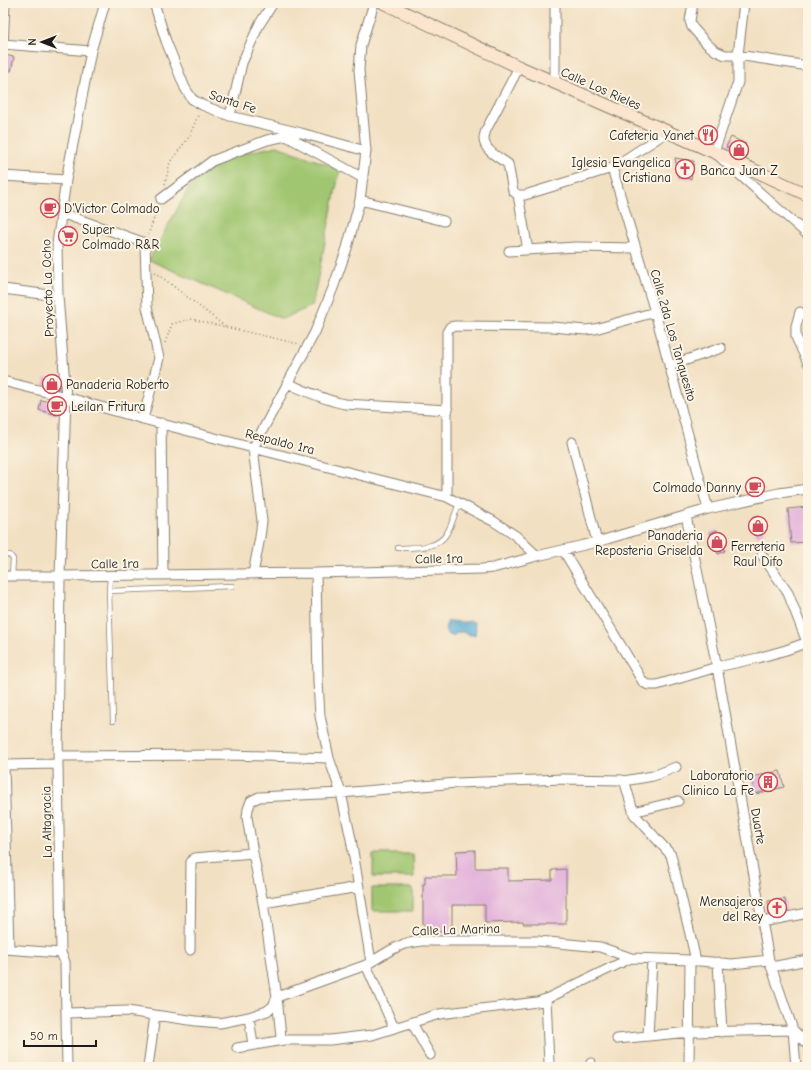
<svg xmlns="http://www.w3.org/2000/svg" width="811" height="1070" font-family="'Comic Neue',sans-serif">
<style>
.grass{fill:#a1c671;stroke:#5e7146}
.water{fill:url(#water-waves);stroke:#3c667a}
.building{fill:#e1adda}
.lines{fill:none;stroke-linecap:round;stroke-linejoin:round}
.lane-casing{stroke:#877e6f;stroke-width:6}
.street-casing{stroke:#877e6f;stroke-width:11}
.secondary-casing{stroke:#877e6f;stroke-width:14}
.path{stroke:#877e6f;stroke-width:1.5;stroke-dasharray:1 3;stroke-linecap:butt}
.lane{stroke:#fff;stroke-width:4.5}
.street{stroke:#fff;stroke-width:9}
.secondary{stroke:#fce5cf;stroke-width:12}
.labels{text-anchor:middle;stroke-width:4;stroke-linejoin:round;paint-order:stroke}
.street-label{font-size:13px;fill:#1c1c1c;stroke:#fcf5e5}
.poi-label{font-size:13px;fill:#1c1c1c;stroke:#fcf5e5;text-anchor:end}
</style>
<defs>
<pattern id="water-waves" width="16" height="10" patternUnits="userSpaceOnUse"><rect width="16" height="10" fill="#5db0d8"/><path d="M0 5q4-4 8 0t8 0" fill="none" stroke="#4c8eae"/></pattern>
</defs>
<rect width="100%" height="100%" fill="#fcf5e5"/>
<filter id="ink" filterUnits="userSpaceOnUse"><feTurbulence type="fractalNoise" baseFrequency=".025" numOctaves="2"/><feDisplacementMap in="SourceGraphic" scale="8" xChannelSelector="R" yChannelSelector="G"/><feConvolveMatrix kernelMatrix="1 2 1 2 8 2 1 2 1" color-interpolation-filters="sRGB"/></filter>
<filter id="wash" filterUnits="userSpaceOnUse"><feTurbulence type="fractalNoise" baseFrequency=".012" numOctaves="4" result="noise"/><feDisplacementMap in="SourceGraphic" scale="16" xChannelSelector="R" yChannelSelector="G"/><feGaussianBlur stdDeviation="0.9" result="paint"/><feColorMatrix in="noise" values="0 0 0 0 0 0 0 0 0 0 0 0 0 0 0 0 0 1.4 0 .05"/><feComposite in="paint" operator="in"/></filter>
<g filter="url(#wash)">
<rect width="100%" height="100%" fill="#f2e0c2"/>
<path class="grass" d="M 277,146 L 340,169 L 312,306 L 282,319 L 149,260 L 191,184 L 230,156 Z
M 373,854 L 413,854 L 414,877 L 373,877 Z
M 372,888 L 413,888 L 413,911 L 372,911 Z"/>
<path class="water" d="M 448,621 C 454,621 458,622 463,622 C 468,622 469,620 474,622 L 476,628 L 475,635 C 465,636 462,627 453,636 L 448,635 C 444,631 445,626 448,621 Z"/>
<g id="blocks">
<path class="building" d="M 4,55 L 14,57 L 11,71 L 3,70 Z
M 707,127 L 715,131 L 709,142 L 701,138 Z
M 731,137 L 746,144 L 741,154 L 726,147 Z
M 675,158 L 694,161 L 691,179 L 679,177 Z
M 45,205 L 55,206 L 55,215 L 45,215 Z
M 67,229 L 74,231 L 70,244 L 63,242 Z
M 45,378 L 59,380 L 59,389 L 44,385 Z
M 41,400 L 60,404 L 57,415 L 39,410 Z
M 807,507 L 808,542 L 791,543 L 788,509 Z
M 759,516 L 764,533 L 757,536 L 752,518 Z
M 717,530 L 725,551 L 718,554 L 710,533 Z
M 780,771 L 784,787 L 755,794 L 751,777 Z
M 475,850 L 475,868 L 508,868 L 508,881 L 552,880 L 552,870 L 566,869 L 566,924 L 523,924 L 523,922 L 485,923 L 485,905 L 452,905 L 452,925 L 451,925 L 451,932 L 425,932 L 425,924 L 423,924 L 423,884 L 425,884 L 425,876 L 457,876 L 456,851 Z
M 785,899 L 786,911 L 769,914 L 768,901 Z"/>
</g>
</g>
<g filter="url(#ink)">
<use href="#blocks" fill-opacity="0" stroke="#877e6f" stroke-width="1"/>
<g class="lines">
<g class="lane-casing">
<path id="lane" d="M 398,548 C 414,547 438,550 447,533 C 452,525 455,513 459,504
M 3,555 L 10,555 L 13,559 L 12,576
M 109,591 L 110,576
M 113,721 L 109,591 L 232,586"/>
</g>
<g class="street-casing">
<path id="street" d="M 154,3 L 166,41 L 185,88 L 192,99 L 202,105 L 230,116 L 301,133 L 366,151
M 693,3 L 690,21 L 692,27 L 707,44 L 716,51 L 725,55 L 738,55 L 808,66
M 744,3 L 738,55 L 738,82 L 714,152 L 808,235
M 3,44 L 91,51
M 3,47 L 5,3
M 519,67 L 486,130 C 485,133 484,136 484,139 C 484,151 500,158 508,164 L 513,191 L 518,195 L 525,195 L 612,168 L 667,132
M 555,83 L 555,3
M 230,116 L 242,63 L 259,25 L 273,3
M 286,136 L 363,178
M 612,168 L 655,312 L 708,509
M 3,176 L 66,180
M 518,195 L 528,250
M 161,199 L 212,161 L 267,140 L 296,134
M 360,200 L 444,221
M 61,213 L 145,243 L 147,307 L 159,358 L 143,419
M 509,251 L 576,247 L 636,248
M 3,289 L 58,296
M 800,312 L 796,326 L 796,337 L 808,363
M 669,366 L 721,348
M 3,381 L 66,397 L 143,419 L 253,448 L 447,497 L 493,521 L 516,536 L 537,556
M 287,383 C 306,391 324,400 345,404 L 448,410
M 161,423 L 163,575
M 572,442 L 597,542
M 447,497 L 447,332 L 450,327 L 455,326 L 552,327 L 585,330 L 595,329 L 655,312
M 686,516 L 717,667 L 769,960 L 793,1030 L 796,1067
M 563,550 L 643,682 L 648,685 L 657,685 L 717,667 L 758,658 L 786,650 L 808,642
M 762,555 L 788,593 L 807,642
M 316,573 L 318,681 L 320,716 L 329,758 L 341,793 L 351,839 L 371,962
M 253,574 L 260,537 L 262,521 L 253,448 L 315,332 L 333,288 L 347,248 L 360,200 L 366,151 L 359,70 L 361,45 L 374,3
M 3,576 L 60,576 L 316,573 L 482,569 L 493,568 L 537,556 L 597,542 L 708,509 L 779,493 L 808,489
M 59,756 L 230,755 L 329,758
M 3,765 L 58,764
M 4,765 L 9,949
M 624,781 L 653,776 L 676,767
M 633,812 L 678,801
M 263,903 L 359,887
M 762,922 L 808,913
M 4,949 L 61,953
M 190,950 L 191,862 L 194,858 L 253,853
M 718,962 L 722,1032
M 366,965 L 394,1028
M 771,967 L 808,960
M 546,999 L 549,1063
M 67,1013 L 127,1011 L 196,1021 L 220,1023 L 249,1017 L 267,1011 L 273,1006 L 277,997 L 366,965 L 391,950 L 404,944 L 421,941 L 538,941 L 600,947 L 631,958 L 690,960 L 732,964 L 769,960
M 249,1017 L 253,1045
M 412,1023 L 430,1055
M 648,1036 L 652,960
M 617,1039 L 690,1032 L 793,1030 L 808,1045
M 284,1040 L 281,1037 L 277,997 L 263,903 L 253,853 L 247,817 L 248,809 L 251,801 L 259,797 L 341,793 L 457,783 L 564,779 L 622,780 L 625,783 L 634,814 L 671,855 L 690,934 L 696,961
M 237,1048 L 284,1040 L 330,1040 L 372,1035 L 439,1014 L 537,1002 L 546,999 L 631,958
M 591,1063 L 591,1067
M 67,1067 L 65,962 L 61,953 L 58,764 L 60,576 L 66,397 L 58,296 L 57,244 L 66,180 L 91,51 L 105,3
M 148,1067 L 155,1015
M 689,1067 L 690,960"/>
</g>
<g class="secondary-casing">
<path id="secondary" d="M 384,3 L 519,67 L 714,152 L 808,195"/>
</g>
<path class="path" d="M 165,184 L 170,162 L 189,137 L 199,113
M 148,235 L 158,207
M 155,272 L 226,327
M 165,343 L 172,324 L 191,319 L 299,344"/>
<use href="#lane" class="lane"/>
<use href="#street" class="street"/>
<use href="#secondary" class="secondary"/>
</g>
</g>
<defs>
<g id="restaurant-ring" transform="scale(1)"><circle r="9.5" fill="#fcf5e5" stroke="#d1495b" stroke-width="1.5"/><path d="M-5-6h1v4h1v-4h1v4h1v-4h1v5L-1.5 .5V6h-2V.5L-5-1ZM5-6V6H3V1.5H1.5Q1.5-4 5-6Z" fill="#d1495b"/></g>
<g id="shop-ring" transform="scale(1)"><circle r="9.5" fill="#fcf5e5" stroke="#d1495b" stroke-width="1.5"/><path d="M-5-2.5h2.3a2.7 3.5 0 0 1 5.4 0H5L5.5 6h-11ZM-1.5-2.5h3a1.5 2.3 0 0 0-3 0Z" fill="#d1495b"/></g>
<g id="church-ring" transform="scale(1)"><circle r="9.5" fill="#fcf5e5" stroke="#d1495b" stroke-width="1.5"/><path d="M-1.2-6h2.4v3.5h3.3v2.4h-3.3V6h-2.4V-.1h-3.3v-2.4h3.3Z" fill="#d1495b"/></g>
<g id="cafe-ring" transform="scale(1)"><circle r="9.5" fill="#fcf5e5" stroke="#d1495b" stroke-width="1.5"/><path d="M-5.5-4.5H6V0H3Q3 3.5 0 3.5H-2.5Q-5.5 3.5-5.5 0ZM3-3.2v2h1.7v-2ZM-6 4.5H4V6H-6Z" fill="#d1495b"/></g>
<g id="supermarket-ring" transform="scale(1)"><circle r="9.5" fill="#fcf5e5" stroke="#d1495b" stroke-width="1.5"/><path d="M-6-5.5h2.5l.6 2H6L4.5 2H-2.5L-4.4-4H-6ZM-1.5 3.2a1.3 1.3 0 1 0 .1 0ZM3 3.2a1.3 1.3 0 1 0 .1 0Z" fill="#d1495b"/></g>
<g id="building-ring" transform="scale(1)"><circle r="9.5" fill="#fcf5e5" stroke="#d1495b" stroke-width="1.5"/><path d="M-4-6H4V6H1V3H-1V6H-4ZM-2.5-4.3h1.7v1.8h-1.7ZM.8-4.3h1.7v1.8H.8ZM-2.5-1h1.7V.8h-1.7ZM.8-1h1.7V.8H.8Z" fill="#d1495b"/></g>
</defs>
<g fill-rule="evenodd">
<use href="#restaurant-ring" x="708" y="135"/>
<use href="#shop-ring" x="739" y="150"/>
<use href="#church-ring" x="685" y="169"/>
<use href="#cafe-ring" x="50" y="208"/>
<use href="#supermarket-ring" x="68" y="236"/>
<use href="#shop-ring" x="52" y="384"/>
<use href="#cafe-ring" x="57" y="406"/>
<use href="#cafe-ring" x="755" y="487"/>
<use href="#shop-ring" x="758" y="526"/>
<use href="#shop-ring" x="717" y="542"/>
<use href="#building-ring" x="768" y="782"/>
<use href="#church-ring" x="777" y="908"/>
</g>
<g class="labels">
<g class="street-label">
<text transform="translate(601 88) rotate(24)" y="5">Calle Los Rieles</text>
<text transform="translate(233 101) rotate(18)" y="5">Santa Fe</text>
<text transform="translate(47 288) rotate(-92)" y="5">Proyecto La Ocho</text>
<text transform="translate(674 335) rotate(74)" y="5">Calle 2da Los Tanquesito</text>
<text transform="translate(280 441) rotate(14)" y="5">Respaldo 1ra</text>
<text transform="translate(439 558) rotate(-1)" y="5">Calle 1ra</text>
<text transform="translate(115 563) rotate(-1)" y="5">Calle 1ra</text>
<text transform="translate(46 822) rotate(-91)" y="5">La Altagracia</text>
<text transform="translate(759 826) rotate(80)" y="5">Duarte</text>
<text transform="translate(456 929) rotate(-2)" y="5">Calle La Marina</text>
</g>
<g class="poi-label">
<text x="694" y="140">Cafeteria Yanet</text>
<text x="671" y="167">Iglesia Evangelica<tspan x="671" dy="15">Cristiana</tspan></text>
<text x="739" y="175" text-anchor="middle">Banca Juan Z</text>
<text x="64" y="213" text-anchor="start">D'Victor Colmado</text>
<text x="82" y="234" text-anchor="start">Super<tspan x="82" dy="15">Colmado R&amp;R</tspan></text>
<text x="66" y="389" text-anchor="start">Panaderia Roberto</text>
<text x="71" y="411" text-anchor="start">Leilan Fritura</text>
<text x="741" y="492">Colmado Danny</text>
<text x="703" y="540">Panaderia<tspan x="703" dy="15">Reposteria Griselda</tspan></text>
<text x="758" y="551" text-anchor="middle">Ferreteria<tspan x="758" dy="15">Raul Difo</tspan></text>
<text x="754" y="780">Laboratorio<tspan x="754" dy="15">Clinico La Fe</tspan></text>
<text x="763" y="906">Mensajeros<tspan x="763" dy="15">del Rey</tspan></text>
</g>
</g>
<rect width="811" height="1070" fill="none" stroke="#fcf5e5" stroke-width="16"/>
<g transform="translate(42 42) rotate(270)" stroke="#fcf5e5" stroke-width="3" paint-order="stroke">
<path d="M0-3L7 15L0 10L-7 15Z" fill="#1c1c1c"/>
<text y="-6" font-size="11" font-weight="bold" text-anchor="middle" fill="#1c1c1c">N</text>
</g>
<path d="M24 1040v6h72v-6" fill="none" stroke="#1c1c1c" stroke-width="2"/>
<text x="30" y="1040" font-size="12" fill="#1c1c1c" stroke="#fcf5e5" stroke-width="3" paint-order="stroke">50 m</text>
</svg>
